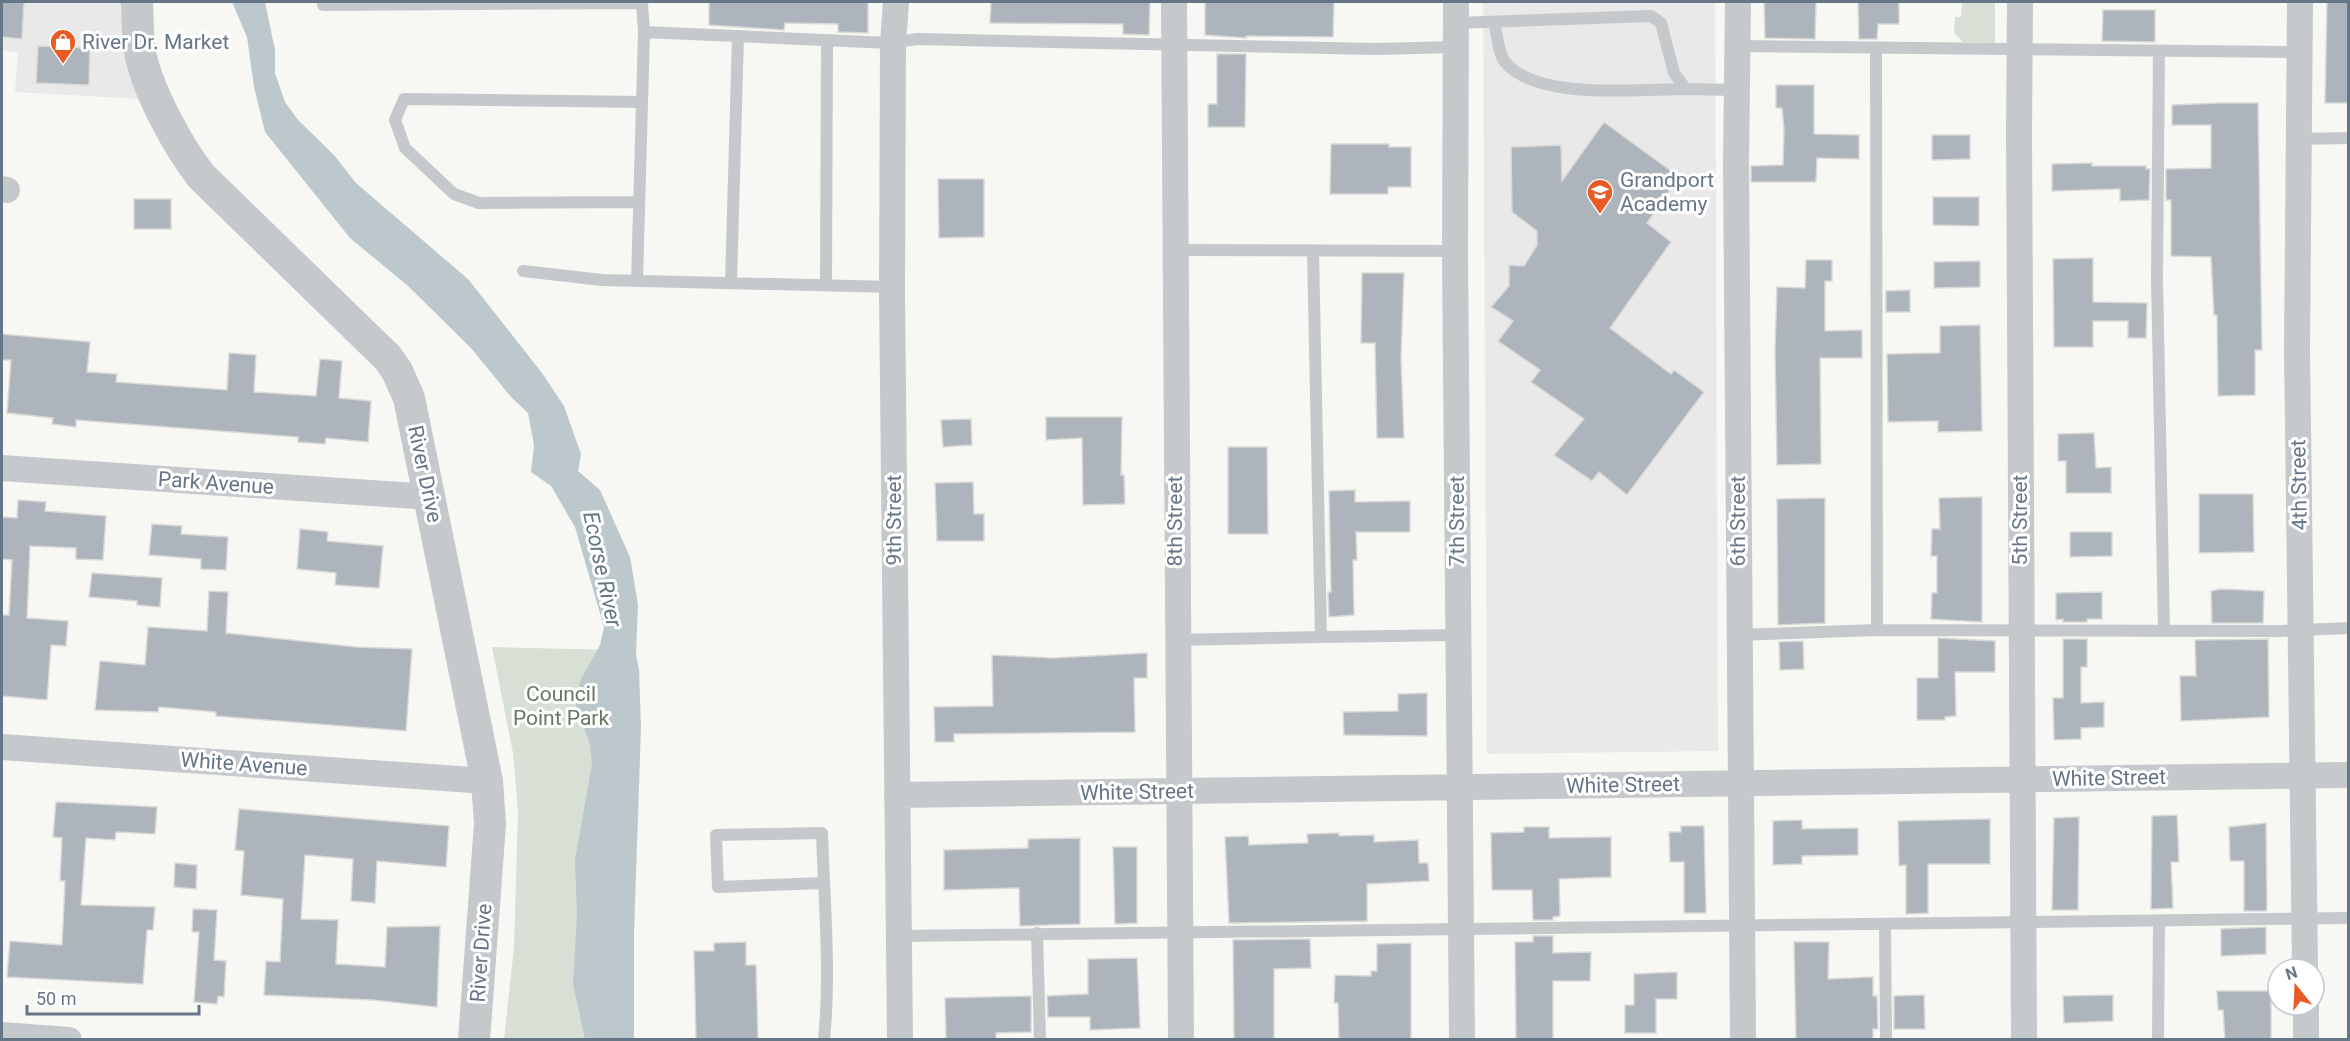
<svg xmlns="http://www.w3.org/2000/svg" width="2350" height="1041" font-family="Roboto,sans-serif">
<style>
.built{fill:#e8e9e8}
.green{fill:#d8dfd5}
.water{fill:#bdc8cd}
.building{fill:#adb4bb;stroke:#d9d9d7;stroke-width:1.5}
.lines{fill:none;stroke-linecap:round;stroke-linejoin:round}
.service{stroke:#c5c9cc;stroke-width:12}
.minor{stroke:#c5c9cc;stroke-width:26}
.tertiary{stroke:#c5c9cc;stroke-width:32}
.labels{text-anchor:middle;stroke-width:6;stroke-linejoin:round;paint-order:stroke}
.poi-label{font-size:21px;fill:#667686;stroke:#fff;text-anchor:start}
.street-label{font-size:21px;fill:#667686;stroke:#fff}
.park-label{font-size:21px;fill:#657861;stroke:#fff}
.water-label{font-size:22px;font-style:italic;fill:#627782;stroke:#fff}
</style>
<rect width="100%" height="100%" fill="#f7f8f4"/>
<path class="built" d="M 2,2 L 137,2 L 158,100 L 15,92 L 18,52 L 2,51 Z
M 1483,2 L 1715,2 L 1718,751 L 1487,754 Z"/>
<path class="green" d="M 1962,2 L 1995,2 L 1995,43 L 1963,42 L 1954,33 L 1955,17 L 1961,17 Z
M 492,647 L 619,650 L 609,1039 L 504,1039 L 514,947 L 518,811 L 513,753 Z"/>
<path class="water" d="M 232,2 L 265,2 L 275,50 L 275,73 L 285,102 L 298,120 L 334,155 L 356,183 L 468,279 L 542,373 L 564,406 L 581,454 L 578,471 L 600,490 L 630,557 L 638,605 L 636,655 L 639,669 L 641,727 L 634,934 L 634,1039 L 585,1039 L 573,984 L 577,915 L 575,860 L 592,764 L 590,744 L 576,706 L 580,681 L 600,645 L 604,627 L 575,527 L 551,486 L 531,472 L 534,445 L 528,413 L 511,397 L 471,348 L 408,286 L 350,238 L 265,132 L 254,87 L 247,37 Z"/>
<path class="building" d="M 2,2 L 24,2 L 22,39 L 2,37 Z
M 709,2 L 868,2 L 868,33 L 838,32 L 838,24 L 785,23 L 784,30 L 709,25 Z
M 991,2 L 1150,2 L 1149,35 L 1123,34 L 1123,24 L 990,23 Z
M 1205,2 L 1334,2 L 1333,37 L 1246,36 L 1246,38 L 1205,35 Z
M 1764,2 L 1816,2 L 1815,39 L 1765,38 Z
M 1858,2 L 1899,2 L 1899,24 L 1878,24 L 1877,39 L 1859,39 Z
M 2327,2 L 2349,2 L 2349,103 L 2325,103 Z
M 2103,10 L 2155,10 L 2155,42 L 2102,41 Z
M 38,46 L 90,48 L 89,85 L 36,83 Z
M 1217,54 L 1246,54 L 1245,127 L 1208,127 L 1208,104 L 1217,104 Z
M 1776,85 L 1814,85 L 1814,134 L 1859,135 L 1859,159 L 1817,158 L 1816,182 L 1751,182 L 1751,166 L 1783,165 L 1784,128 L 1782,108 L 1776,108 Z
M 2218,103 L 2258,103 L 2262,350 L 2255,350 L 2255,395 L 2218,396 L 2217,315 L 2214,315 L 2211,257 L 2171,256 L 2171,200 L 2166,200 L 2166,169 L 2211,168 L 2211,125 L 2172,125 L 2172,105 Z
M 1604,122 L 1679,177 L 1647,223 L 1671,242 L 1610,328 L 1671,374 L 1674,370 L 1704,392 L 1627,495 L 1599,472 L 1592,481 L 1554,455 L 1584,419 L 1531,382 L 1540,370 L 1498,341 L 1513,321 L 1491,307 L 1509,286 L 1509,265 L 1524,266 L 1537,245 L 1537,231 L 1512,212 L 1511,147 L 1561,145 L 1562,181 Z
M 1932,135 L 1970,135 L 1970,159 L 1932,160 Z
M 1331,144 L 1389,144 L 1389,147 L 1411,147 L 1411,187 L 1388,187 L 1388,194 L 1330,194 Z
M 2092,163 L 2092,166 L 2146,166 L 2146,169 L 2150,169 L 2149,200 L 2120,201 L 2120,189 L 2052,191 L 2052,164 Z
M 938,179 L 984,179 L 984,237 L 939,238 Z
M 1933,197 L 1979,197 L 1979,226 L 1933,225 Z
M 134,199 L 171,199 L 171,229 L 134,229 Z
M 2093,258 L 2093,302 L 2147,303 L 2146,338 L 2128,338 L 2128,321 L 2093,321 L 2093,347 L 2054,347 L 2053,259 Z
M 1806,260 L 1832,260 L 1832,281 L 1825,281 L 1825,331 L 1862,330 L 1862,358 L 1820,358 L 1821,464 L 1777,465 L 1775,350 L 1777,287 L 1805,288 Z
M 1980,261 L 1980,287 L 1934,288 L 1934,262 Z
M 1362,273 L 1404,273 L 1401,359 L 1404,438 L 1377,438 L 1375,343 L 1361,343 Z
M 1910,290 L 1910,312 L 1886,312 L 1886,291 Z
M 1980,325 L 1982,431 L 1938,432 L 1938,421 L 1888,422 L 1887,354 L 1940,353 L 1940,326 Z
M 2,334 L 90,342 L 87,372 L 117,374 L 116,382 L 227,390 L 229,353 L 256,355 L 254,392 L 316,396 L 320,359 L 342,361 L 339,398 L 371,401 L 368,442 L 326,438 L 325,444 L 298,442 L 298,437 L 76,420 L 76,427 L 52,424 L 53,418 L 7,413 L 11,360 L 2,360 Z
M 1046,417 L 1122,417 L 1121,475 L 1124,475 L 1125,504 L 1083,505 L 1082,438 L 1046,440 Z
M 971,419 L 972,445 L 943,447 L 941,420 Z
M 2094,433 L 2096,468 L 2111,467 L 2111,493 L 2066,493 L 2066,461 L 2058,461 L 2058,434 Z
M 1228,447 L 1267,447 L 1268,534 L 1228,534 Z
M 973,482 L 974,514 L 984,514 L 984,541 L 937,541 L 935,483 Z
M 1355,490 L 1355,502 L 1410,501 L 1410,532 L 1356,532 L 1357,560 L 1353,560 L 1354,615 L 1329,617 L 1328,592 L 1331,592 L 1329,491 Z
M 2199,494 L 2253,494 L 2254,552 L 2199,553 Z
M 1982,497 L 1982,622 L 1931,619 L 1932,593 L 1937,593 L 1937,556 L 1931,556 L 1932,529 L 1940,529 L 1939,498 Z
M 1825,498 L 1825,623 L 1778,625 L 1777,499 Z
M 18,500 L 46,502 L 45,511 L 106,516 L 103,560 L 76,559 L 76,548 L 30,546 L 27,618 L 68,621 L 66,646 L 51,645 L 47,700 L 2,696 L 2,615 L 9,615 L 12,560 L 2,559 L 2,517 L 17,518 Z
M 152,524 L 182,526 L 181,534 L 228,537 L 226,570 L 201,569 L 201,559 L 149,555 Z
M 300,529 L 328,532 L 327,541 L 383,546 L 379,588 L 335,585 L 336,573 L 297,569 Z
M 2070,532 L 2112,532 L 2112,556 L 2070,557 Z
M 92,573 L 162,578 L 160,607 L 137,605 L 137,601 L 89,597 Z
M 2221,589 L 2264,591 L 2263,623 L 2212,623 L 2211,591 Z
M 209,591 L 228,592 L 226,633 L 356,647 L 412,649 L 406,731 L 216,716 L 216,712 L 159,707 L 158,712 L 95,710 L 100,661 L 145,665 L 148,627 L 207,631 Z
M 2102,592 L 2102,619 L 2087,619 L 2087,622 L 2063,622 L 2063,619 L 2056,620 L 2056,593 Z
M 1938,638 L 1995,641 L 1995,672 L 1955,672 L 1956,716 L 1945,717 L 1945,720 L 1917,720 L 1917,678 L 1938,678 Z
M 2063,639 L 2087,639 L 2087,667 L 2081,667 L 2081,703 L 2104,702 L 2104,727 L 2081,728 L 2081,739 L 2054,740 L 2053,698 L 2063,698 Z
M 2268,639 L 2269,717 L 2181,721 L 2180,676 L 2196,676 L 2195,640 Z
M 1803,641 L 1804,669 L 1780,670 L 1779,642 Z
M 1147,653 L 1147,678 L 1134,678 L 1135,732 L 954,734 L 954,742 L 935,742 L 934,707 L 993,706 L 992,655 L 1053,658 Z
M 1427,693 L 1427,736 L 1344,735 L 1343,712 L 1398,711 L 1398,694 Z
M 56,802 L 157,807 L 155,834 L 116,832 L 115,840 L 86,838 L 81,905 L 155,907 L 153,930 L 147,930 L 143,984 L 7,977 L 10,941 L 62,945 L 65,881 L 60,881 L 62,838 L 53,837 Z
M 239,809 L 449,826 L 446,867 L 377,861 L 375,903 L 351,901 L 353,859 L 305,855 L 301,919 L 338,920 L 336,964 L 385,967 L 387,927 L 440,926 L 437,1007 L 373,1000 L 264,995 L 266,961 L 280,962 L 283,899 L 241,895 L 244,851 L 235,850 Z
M 2177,815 L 2179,862 L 2171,862 L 2173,908 L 2151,909 L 2152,816 Z
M 2079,817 L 2078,910 L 2052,910 L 2054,818 Z
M 1990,819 L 1990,864 L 1928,864 L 1928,913 L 1906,914 L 1906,865 L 1899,866 L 1898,821 Z
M 1802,820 L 1802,829 L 1858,828 L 1858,855 L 1802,856 L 1802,864 L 1773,865 L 1773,821 Z
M 2266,823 L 2267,908 L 2266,911 L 2244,911 L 2244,861 L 2230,861 L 2229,827 Z
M 1681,826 L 1704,826 L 1706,913 L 1684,913 L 1684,862 L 1670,862 L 1669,832 L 1681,832 Z
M 1524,827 L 1549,827 L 1549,838 L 1611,837 L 1611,877 L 1559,879 L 1560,916 L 1553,917 L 1553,920 L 1533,920 L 1532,890 L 1492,890 L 1491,833 L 1524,832 Z
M 1339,833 L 1339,836 L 1374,835 L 1374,842 L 1418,840 L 1419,863 L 1428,863 L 1429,881 L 1367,884 L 1367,921 L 1229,923 L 1225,837 L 1248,836 L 1249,845 L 1308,843 L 1307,834 Z
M 1080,838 L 1080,924 L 1020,926 L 1019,888 L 944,890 L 944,850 L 1028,848 L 1028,839 Z
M 1113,847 L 1137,847 L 1137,923 L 1115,924 Z
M 175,863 L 197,865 L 196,889 L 174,887 Z
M 193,909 L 217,910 L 214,960 L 226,961 L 224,997 L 218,996 L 217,1004 L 194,1002 L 199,932 L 192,932 Z
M 2266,927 L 2266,954 L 2221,956 L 2221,929 Z
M 1533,936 L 1553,936 L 1553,953 L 1591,952 L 1590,981 L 1553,981 L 1553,1040 L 1516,1040 L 1515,942 L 1533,942 Z
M 1310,939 L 1311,968 L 1274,969 L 1274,1040 L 1234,1040 L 1233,940 Z
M 746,942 L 746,965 L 756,965 L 758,1040 L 696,1040 L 694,951 L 714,951 L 714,943 Z
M 1794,942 L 1829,942 L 1828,979 L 1873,977 L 1873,996 L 1877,996 L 1878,1029 L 1873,1029 L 1873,1040 L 1796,1040 Z
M 1411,943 L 1411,1040 L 1339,1040 L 1338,1003 L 1334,1003 L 1335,975 L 1371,976 L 1371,971 L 1377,971 L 1377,944 Z
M 1137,958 L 1140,1028 L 1090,1030 L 1090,1017 L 1048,1017 L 1047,996 L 1088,994 L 1088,959 Z
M 1677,972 L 1677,999 L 1656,999 L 1656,1033 L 1625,1033 L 1625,1005 L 1634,1005 L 1634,974 Z
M 2217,991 L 2271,991 L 2271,1040 L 2225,1040 L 2223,1010 L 2218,1010 Z
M 1924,995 L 1925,1029 L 1894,1029 L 1894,996 Z
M 2113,995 L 2113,1021 L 2064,1023 L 2063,996 Z
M 1031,996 L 1031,1032 L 996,1033 L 996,1040 L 946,1040 L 945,998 Z"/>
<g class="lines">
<path class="service" d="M 323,2 L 323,5 L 642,3 L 644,32 L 637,281
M 1494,22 C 1497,33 1498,53 1505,62 C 1537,101 1639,89 1686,89
M 1456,23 L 1651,16 L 1661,23 L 1674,73 L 1686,89 L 1736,90
M 644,32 L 890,43 L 917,39 L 1375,49 L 1456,47
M 1737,46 L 2299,52
M 1876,48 L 1877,630 L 2280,631 L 2348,628
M 2159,51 L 2157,279 L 2164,631
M 2298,139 L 2348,138
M 639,202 L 479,203 L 454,194 L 405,148 L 395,120 L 404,99 L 642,102
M 1175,250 L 1455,251
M 523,271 L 602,280 L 892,287
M 731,283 L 738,36
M 826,285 L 827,41
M 1739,635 L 1877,630
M 1321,637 L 1458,635
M 1176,640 L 1321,637 L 1313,251
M 824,883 L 718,887 L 716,835 L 822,833 C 824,901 831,971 824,1040
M 1885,924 L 1886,1040
M 1037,933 L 1040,1040
M 899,936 L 2348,918
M 2158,1040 L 2159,921"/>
<path class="minor" d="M 896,2 L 893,43 L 892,293 L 900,1040
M 1174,2 L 1181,1040
M 1456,2 L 1455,256 L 1462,1040
M 1738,2 L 1736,164 L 1743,1040
M 2020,2 L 2019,132 L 2024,1040
M 2300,2 L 2297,350 L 2305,969
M 2,189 L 7,190
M 2,468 L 430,497
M 2,747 L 487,781
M 897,795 L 2348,775
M 2306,1005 L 2306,1040
M 2,1035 L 69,1040"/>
<path class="tertiary" d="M 137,2 C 138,20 137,39 141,57 C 150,95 178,146 201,176 L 388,358 L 397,371 L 409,398 L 487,781 L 490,824 L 474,1040"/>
</g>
<defs>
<g id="shop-pin" transform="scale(1.35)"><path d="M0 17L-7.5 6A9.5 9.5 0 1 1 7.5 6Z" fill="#e85b24" stroke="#fff"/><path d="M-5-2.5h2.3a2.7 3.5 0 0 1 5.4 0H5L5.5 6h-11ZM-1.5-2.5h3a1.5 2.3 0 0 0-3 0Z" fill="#fff"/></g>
<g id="school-pin" transform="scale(1.35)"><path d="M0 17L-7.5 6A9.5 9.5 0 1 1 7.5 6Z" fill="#e85b24" stroke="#fff"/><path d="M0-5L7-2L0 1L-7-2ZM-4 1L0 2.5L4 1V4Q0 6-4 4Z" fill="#fff"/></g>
</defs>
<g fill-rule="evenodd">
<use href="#shop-pin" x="63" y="42"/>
<use href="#school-pin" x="1600" y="192"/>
</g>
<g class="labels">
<g class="poi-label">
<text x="82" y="49">River Dr. Market</text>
<text x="1620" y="187">Grandport<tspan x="1620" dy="24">Academy</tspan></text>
</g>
<g class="street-label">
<text transform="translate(425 474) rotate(78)" y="7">River Drive</text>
<text transform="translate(216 483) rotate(4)" y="7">Park Avenue</text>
<text transform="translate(2299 485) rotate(-91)" y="7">4th Street</text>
<text transform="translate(894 520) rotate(-90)" y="7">9th Street</text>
<text transform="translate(2020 520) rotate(-90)" y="7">5th Street</text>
<text transform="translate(1175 521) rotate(-90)" y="7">8th Street</text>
<text transform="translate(1457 521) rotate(-90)" y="7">7th Street</text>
<text transform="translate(1738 521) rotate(-90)" y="7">6th Street</text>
<text transform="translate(244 764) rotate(4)" y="7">White Avenue</text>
<text transform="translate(2109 778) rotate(-1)" y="7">White Street</text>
<text transform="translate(1623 785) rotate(-1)" y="7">White Street</text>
<text transform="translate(1137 792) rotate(-1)" y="7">White Street</text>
<text transform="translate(481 953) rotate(-86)" y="7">River Drive</text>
</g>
<g class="park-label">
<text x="561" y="701">Council<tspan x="561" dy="24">Point Park</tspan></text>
</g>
<g class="water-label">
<text transform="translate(603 569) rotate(78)" y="8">Ecorse River</text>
</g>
</g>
<rect width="2350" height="1041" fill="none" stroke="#667686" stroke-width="6"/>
<g transform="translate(2296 987) rotate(342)"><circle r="28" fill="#ffffff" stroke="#c2c8cf" stroke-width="1.5"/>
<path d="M0-4.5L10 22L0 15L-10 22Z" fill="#e85b24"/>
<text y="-9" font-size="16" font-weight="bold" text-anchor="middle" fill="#667686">N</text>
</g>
<path d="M27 1005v9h172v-9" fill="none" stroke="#667686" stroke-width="3"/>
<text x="36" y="1005" font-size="18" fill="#667686" stroke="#ffffff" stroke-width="4.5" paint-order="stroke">50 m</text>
</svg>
